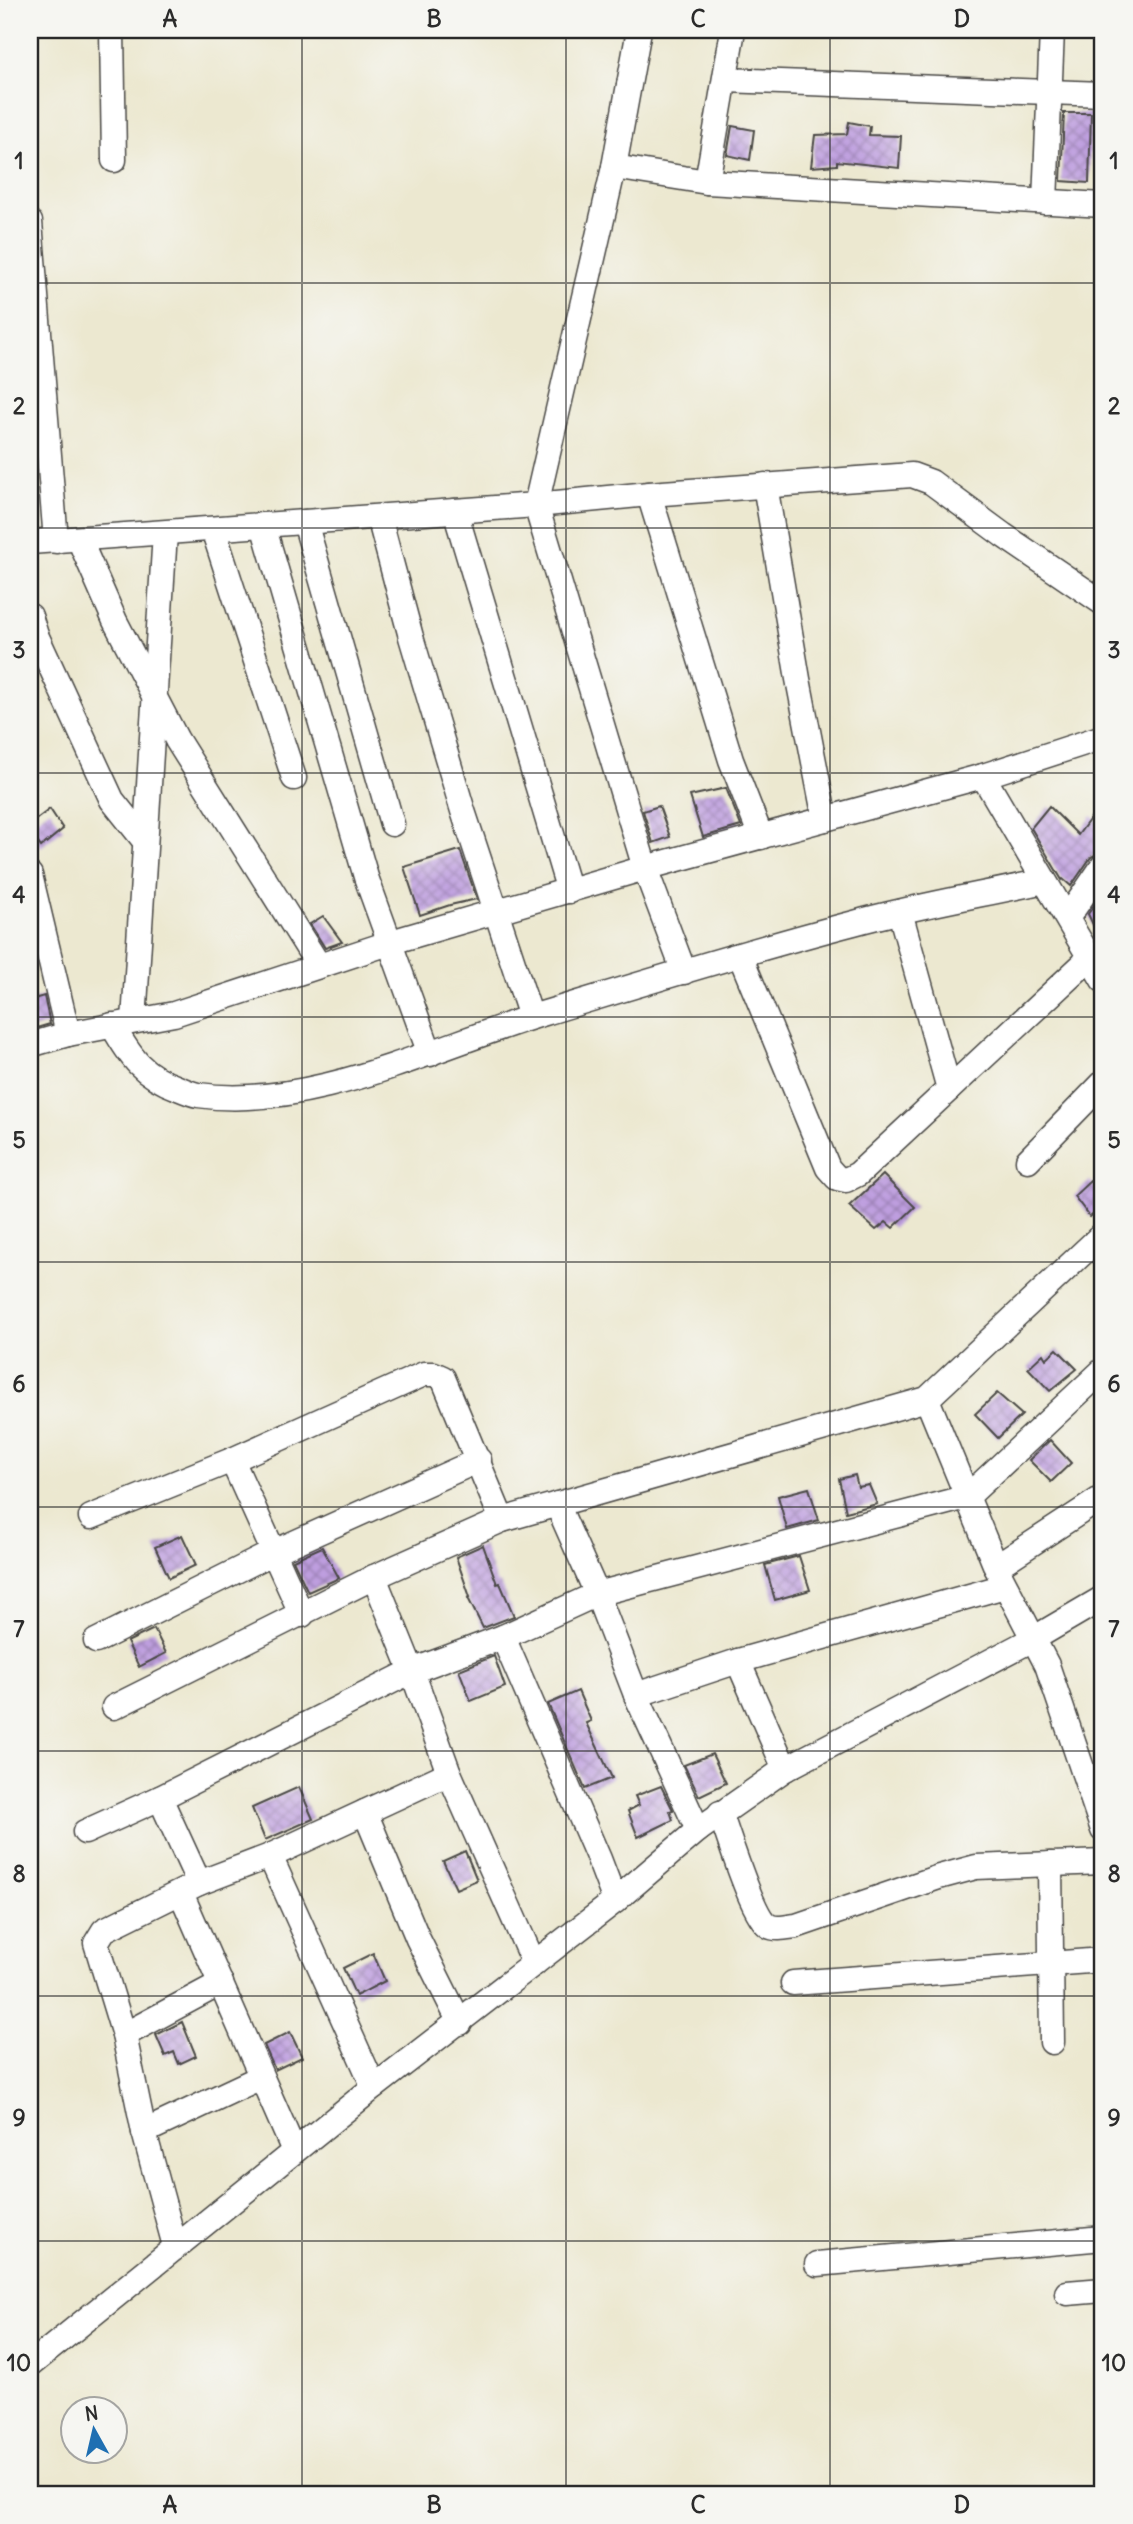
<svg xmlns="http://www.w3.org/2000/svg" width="1133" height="2524" viewBox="0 0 1133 2524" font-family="Delius,sans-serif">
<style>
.building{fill:url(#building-cross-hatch)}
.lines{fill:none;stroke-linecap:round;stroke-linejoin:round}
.minor-casing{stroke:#484744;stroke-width:27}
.minor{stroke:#fff;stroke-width:24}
.grid{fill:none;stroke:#2b2b2b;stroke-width:2;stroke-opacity:0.55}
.neatline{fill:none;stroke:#2b2b2b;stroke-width:2.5}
.grid-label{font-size:23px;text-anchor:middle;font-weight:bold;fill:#2b2b2b}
</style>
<defs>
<pattern id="building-cross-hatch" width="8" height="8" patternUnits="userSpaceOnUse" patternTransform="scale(1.75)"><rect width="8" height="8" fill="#be9edf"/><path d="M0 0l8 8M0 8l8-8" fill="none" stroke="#9b81b5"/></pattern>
</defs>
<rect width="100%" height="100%" fill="#f6f6f2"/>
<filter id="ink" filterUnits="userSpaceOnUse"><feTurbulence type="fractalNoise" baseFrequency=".0143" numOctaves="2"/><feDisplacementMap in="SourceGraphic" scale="14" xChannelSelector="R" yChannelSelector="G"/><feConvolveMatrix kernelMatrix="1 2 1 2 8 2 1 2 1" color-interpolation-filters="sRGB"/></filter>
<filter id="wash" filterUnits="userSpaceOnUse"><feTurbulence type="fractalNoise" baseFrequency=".00686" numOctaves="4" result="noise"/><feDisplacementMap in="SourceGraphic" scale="28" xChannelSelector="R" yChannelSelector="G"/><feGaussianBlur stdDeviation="1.57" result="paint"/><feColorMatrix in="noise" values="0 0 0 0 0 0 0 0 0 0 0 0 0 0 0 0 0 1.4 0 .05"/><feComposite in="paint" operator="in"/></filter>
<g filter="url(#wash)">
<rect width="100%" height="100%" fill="#ece8d0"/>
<g id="blocks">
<g class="building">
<path d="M1064 113H1091L1089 183 1061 181Z"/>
<path d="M849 122 870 126 869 135 901 136 899 168 837 161V165L811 167 815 135 847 134Z"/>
<path d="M732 126 754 130 750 160 727 155Z"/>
<path d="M726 788 741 826 703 837 690 796Z"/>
<path d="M659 806 670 837 653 843 643 811Z"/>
<path d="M1049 806 1078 835 1092 816 1103 826V851L1091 857 1071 886 1063 879 1062 880 1031 828Z"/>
<path d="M50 809 63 829 41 847 30 832V824Z"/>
<path d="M460 850 477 899 450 905 420 915 404 867Z"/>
<path d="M1103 892V946L1088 914Z"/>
<path d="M323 916 342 942 325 948 310 924Z"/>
<path d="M44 996 50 1024 30 1030V1000Z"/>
<path d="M883 1175 915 1207 893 1228 886 1222 876 1230 849 1206Z"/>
<path d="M1090 1181 1103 1198V1206L1090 1217 1074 1196Z"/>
<path d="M1057 1349 1077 1369 1050 1391 1028 1368 1043 1354 1046 1359Z"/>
<path d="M997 1393 1022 1415 998 1438 975 1414Z"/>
<path d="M1050 1440 1071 1463 1051 1482 1029 1460Z"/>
<path d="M855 1475 858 1487 869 1485 877 1504 846 1512 839 1479Z"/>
<path d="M809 1488 819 1520 787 1529 778 1496Z"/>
<path d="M182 1535 196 1565 169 1578 155 1547Z"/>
<path d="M483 1545 497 1584 500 1583 514 1616 483 1628 468 1598 470 1597 456 1557Z"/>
<path d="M322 1547 339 1578 308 1592 293 1560Z"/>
<path d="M799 1556 810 1590 775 1600 765 1565Z"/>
<path d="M154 1629 166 1653 139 1667 127 1642Z"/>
<path d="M494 1656 505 1687 471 1701 459 1670Z"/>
<path d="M578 1691 591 1721 586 1723 612 1778 585 1789 548 1704Z"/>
<path d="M712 1754 726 1783 699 1796 684 1765Z"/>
<path d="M661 1786 673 1810 670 1811 673 1820 638 1837 628 1811 639 1805 635 1796Z"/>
<path d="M299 1787 313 1819 265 1840 252 1808Z"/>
<path d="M465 1851 477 1880 456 1889 443 1861Z"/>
<path d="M373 1953 385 1981 356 1996 343 1968Z"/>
<path d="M182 2022 196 2056 179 2064 174 2052 165 2056 156 2035Z"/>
<path d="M290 2032 302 2057 275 2070 264 2045Z"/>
</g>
</g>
</g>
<g filter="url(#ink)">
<use href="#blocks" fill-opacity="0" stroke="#484744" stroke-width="2"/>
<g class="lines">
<defs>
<g id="minor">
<path d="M112 30 114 160"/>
<path d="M639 30 614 167 536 505 645 868 684 972"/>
<path d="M725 80 1103 94"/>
<path d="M614 167 707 182 1103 205"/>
<path d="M707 182 733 30"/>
<path d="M1045 202 1052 30"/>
<path d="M30 222 56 541"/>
<path d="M765 485 798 679 825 819"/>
<path d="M649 494 731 760 761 837"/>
<path d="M455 511 569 891"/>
<path d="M379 517 411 637 463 811 531 1017"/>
<path d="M305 522 392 824"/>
<path d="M263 525 366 877 430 1054"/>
<path d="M213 529 294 778"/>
<path d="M79 539 115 621 177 740 319 966"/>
<path d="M30 542 536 505 649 494 912 475 931 482 1003 535 1103 603"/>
<path d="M30 616 36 635 112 800 144 840"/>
<path d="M983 776 1103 980"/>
<path d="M30 875 68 1034"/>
<path d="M900 912 949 1089"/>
<path d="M1068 917 1103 866"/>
<path d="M740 955 828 1168 837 1178 846 1180 858 1174 1091 957"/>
<path d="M134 1021 165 533"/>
<path d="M112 1025C131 1058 142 1075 178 1088 185 1091 192 1094 198 1095 314 1111 437 1045 545 1013 647 982 750 950 854 923 916 906 981 895 1044 881"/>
<path d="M30 1045 68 1034 174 1014 398 940 645 868 983 776 1103 737"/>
<path d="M1028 1160 1103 1083"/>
<path d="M927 1399 996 1567 1047 1665 1103 1830"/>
<path d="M232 1460 302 1615"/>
<path d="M557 1504 597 1594 636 1695 698 1830"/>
<path d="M91 1517 232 1460 424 1374H434L443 1378 502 1520"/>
<path d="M996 1567 1103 1497"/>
<path d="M374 1577 412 1671 449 1773 534 1964"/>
<path d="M503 1637 599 1859 615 1901"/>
<path d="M96 1641 274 1552 479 1460"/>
<path d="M738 1661 785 1769"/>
<path d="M636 1695 738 1661 1005 1586"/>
<path d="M114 1707 374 1577 502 1520 927 1399 1103 1234"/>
<path d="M160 1798 199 1883"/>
<path d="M365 1812 418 1939 460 2023"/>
<path d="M720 1813C728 1834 753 1918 769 1926 776 1930 788 1927 796 1926L939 1877 976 1867 1103 1862"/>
<path d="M85 1832 160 1798 412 1671 503 1637 597 1594 967 1497 1103 1370"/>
<path d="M270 1856 374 2087"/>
<path d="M1050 1864 1052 2042"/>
<path d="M181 1893 294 2151"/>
<path d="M793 1983 1103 1960"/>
<path d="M124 2035 221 1983"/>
<path d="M144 2132 261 2077"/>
<path d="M175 2246 144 2132 124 2035 96 1943 104 1930 199 1883 270 1856 449 1773"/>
<path d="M817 2264 1103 2238"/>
<path d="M1067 2293 1103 2290"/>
<path d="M30 2365 374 2087 615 1901 698 1830 785 1769 1033 1639 1103 1598"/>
</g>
</defs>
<use href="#minor" class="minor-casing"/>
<use href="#minor" class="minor"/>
</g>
</g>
<path class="grid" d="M302 30V2494M566 30V2494M830 30V2494M30 283H1103M30 528H1103M30 773H1103M30 1017H1103M30 1262H1103M30 1507H1103M30 1751H1103M30 1996H1103M30 2241H1103"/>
<rect width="1133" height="2524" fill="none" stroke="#f6f6f2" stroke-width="77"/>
<g transform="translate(94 2430) rotate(352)"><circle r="33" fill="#f6f6f2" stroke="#a5a5a2" stroke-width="2"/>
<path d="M0-5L12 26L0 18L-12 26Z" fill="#1f6fb2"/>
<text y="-10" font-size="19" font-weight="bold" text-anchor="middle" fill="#2b2b2b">N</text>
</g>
<rect x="38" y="38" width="1056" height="2448" class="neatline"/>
<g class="grid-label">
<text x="170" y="27">A</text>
<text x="434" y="27">B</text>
<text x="698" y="27">C</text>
<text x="962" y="27">D</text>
<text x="19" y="169">1</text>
<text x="1114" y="169">1</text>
<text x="19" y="414">2</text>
<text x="1114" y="414">2</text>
<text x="19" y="658">3</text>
<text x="1114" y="658">3</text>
<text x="19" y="903">4</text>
<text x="1114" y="903">4</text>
<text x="19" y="1148">5</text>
<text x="1114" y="1148">5</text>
<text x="19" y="1392">6</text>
<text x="1114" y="1392">6</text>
<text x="19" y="1637">7</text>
<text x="1114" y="1637">7</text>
<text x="19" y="1882">8</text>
<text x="1114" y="1882">8</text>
<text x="19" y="2126">9</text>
<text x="1114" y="2126">9</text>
<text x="19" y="2371">10</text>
<text x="1114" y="2371">10</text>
<text x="170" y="2513">A</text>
<text x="434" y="2513">B</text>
<text x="698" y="2513">C</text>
<text x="962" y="2513">D</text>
</g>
</svg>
